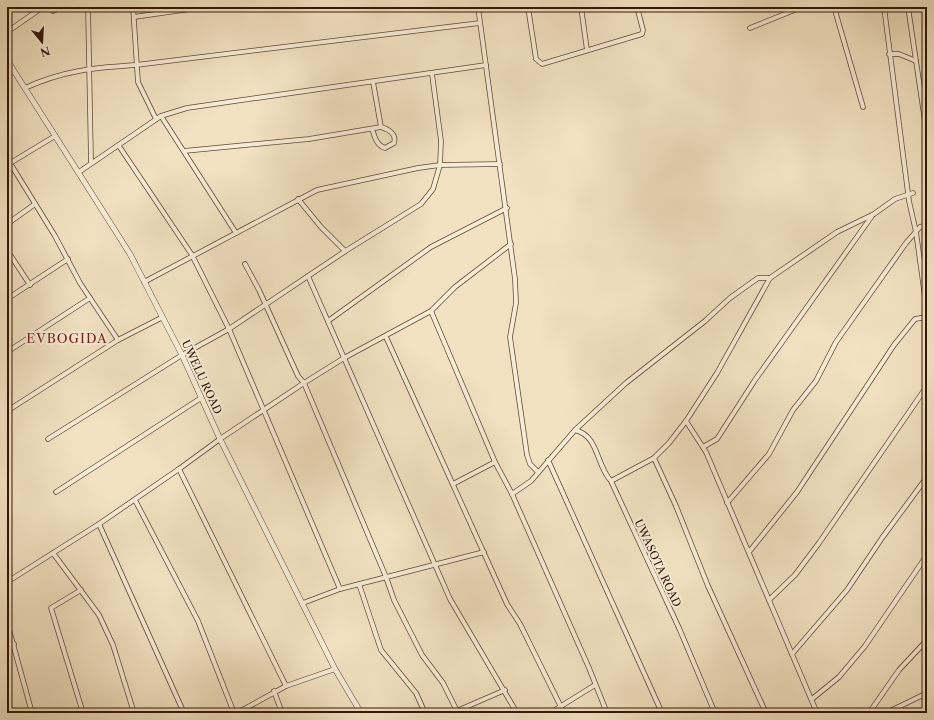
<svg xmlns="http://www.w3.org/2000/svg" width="934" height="720" viewBox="0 0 934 720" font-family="'Libre Caslon Text',serif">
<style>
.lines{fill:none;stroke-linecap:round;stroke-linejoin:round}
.minor-casing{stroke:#624a36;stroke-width:5.5}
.tertiary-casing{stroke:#624a36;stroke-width:6}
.minor{stroke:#f7ecd7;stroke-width:4}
.tertiary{stroke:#f7ecd7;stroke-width:5}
.labels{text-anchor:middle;stroke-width:4;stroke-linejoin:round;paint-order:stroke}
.street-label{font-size:11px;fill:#321808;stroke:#f7ecd7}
.quarter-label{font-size:13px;letter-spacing:1px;fill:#7a1f14;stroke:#f7ecd7}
</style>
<rect width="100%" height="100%" fill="#f2e2c2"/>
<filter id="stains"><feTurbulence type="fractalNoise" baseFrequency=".005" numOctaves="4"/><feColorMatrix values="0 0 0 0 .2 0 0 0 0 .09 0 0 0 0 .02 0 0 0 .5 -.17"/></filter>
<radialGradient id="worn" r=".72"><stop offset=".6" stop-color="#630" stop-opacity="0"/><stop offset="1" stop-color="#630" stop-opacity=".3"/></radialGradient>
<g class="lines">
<defs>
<g id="minor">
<path d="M48 7 53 11 61 7"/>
<path d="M88 7 91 162"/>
<path d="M133 7 138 82 156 119"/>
<path d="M478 7 515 279 516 303 510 337 527 455 530 464 538 472"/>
<path d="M528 7 536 59 542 64 642 34 643 30 637 7"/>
<path d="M581 7 587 50"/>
<path d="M834 7 863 107"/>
<path d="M884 7 909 201 916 232 927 311"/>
<path d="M908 7 927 135"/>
<path d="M134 17 204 7"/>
<path d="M750 28 802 7"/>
<path d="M7 32 43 7"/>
<path d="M889 54H899L916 61"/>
<path d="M25 88C64 70 94 68 136 65L480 23"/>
<path d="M161 116 236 233"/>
<path d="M372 129C375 137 376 145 385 148L394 143C397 134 388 129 381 127"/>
<path d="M119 146 192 255 229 329 340 589"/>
<path d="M7 150 10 163 55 236 80 283 118 340"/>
<path d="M184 151 309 139 381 127 373 82"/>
<path d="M7 165 55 136"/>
<path d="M79 172 161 116 187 108 486 65"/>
<path d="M298 199 321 227 345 251"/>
<path d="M7 224 35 204"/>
<path d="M7 250 30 285"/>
<path d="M245 264 259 290 298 376 304 383 386 577 394 600 422 655 443 683 457 711"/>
<path d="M308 276 450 599 517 713"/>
<path d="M144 282 317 190 418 168 440 165 500 164"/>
<path d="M7 299 68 259"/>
<path d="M431 311 495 462 512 494 589 668 607 713"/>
<path d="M328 321 431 247 507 208"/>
<path d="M386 337 507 604 520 624 561 707"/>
<path d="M7 352 90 298"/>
<path d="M7 411 118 340 161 318"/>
<path d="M686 421 706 452 817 713"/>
<path d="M575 430C599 436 596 465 611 481L679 628 715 713"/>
<path d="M48 439 182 355 229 329 347 250 421 204 433 189 440 165 441 141 432 74"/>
<path d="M703 447 717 439 755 380 872 216"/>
<path d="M654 458 676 506 708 586 766 713"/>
<path d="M548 460 662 713"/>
<path d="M179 469 286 686"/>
<path d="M611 481 654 458 669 443 686 421 717 373 770 278"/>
<path d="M453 484 495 462"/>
<path d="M56 492 201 398"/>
<path d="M512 494 531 481 575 430 626 383 705 321 730 298 758 278H770L837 232 874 214 895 199 913 193"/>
<path d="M135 500 198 621 234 713"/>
<path d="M727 503 769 454 793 410 816 381 836 342 906 243 920 227 927 225"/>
<path d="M99 524 184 713"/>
<path d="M749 552 797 492 894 345 915 319 927 317"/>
<path d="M53 553 99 615 113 645 134 713"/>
<path d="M7 582 99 524 179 469 220 439 304 383 344 358 431 311 455 287 511 244"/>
<path d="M359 584 381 650 416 693 425 713"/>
<path d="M81 590 51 608 83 713"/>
<path d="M769 600 795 575 819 543 927 386"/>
<path d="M303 603 340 589 484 552"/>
<path d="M7 622 32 713"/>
<path d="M7 649 14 644"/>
<path d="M792 654 847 590 882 538 927 477"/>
<path d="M274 691 282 713"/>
<path d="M812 699 839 677 865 646 927 555"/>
<path d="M237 713 286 686 335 669"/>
<path d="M452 713 505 690"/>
<path d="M550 713 595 685"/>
<path d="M869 713 899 670 927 640"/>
<path d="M886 713 927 693"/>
</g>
<path id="tertiary" d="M7 60 130 254 182 355 220 439 335 669 361 713"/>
</defs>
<use href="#minor" class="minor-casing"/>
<use href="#tertiary" class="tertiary-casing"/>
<use href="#minor" class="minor"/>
<use href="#tertiary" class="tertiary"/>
</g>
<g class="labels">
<g class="street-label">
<text transform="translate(202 377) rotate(65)" y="4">UWELU ROAD</text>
<text transform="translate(658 563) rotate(65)" y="4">UWASOTA ROAD</text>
</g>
<g class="quarter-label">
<text x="67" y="343">EVBOGIDA</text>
</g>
</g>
<rect width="934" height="720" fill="none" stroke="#f2e2c2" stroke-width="24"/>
<rect x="8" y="8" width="918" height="704" fill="none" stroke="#321808" stroke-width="2"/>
<rect x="12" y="12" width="910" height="696" fill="none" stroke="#321808"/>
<g transform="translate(42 42) rotate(162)" stroke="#f7ecd7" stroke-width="3" paint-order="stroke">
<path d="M0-3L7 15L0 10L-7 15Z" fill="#321808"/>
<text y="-6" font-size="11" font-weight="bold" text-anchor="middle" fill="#321808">N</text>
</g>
<rect width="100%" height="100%" filter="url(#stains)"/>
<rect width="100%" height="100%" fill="url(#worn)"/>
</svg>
